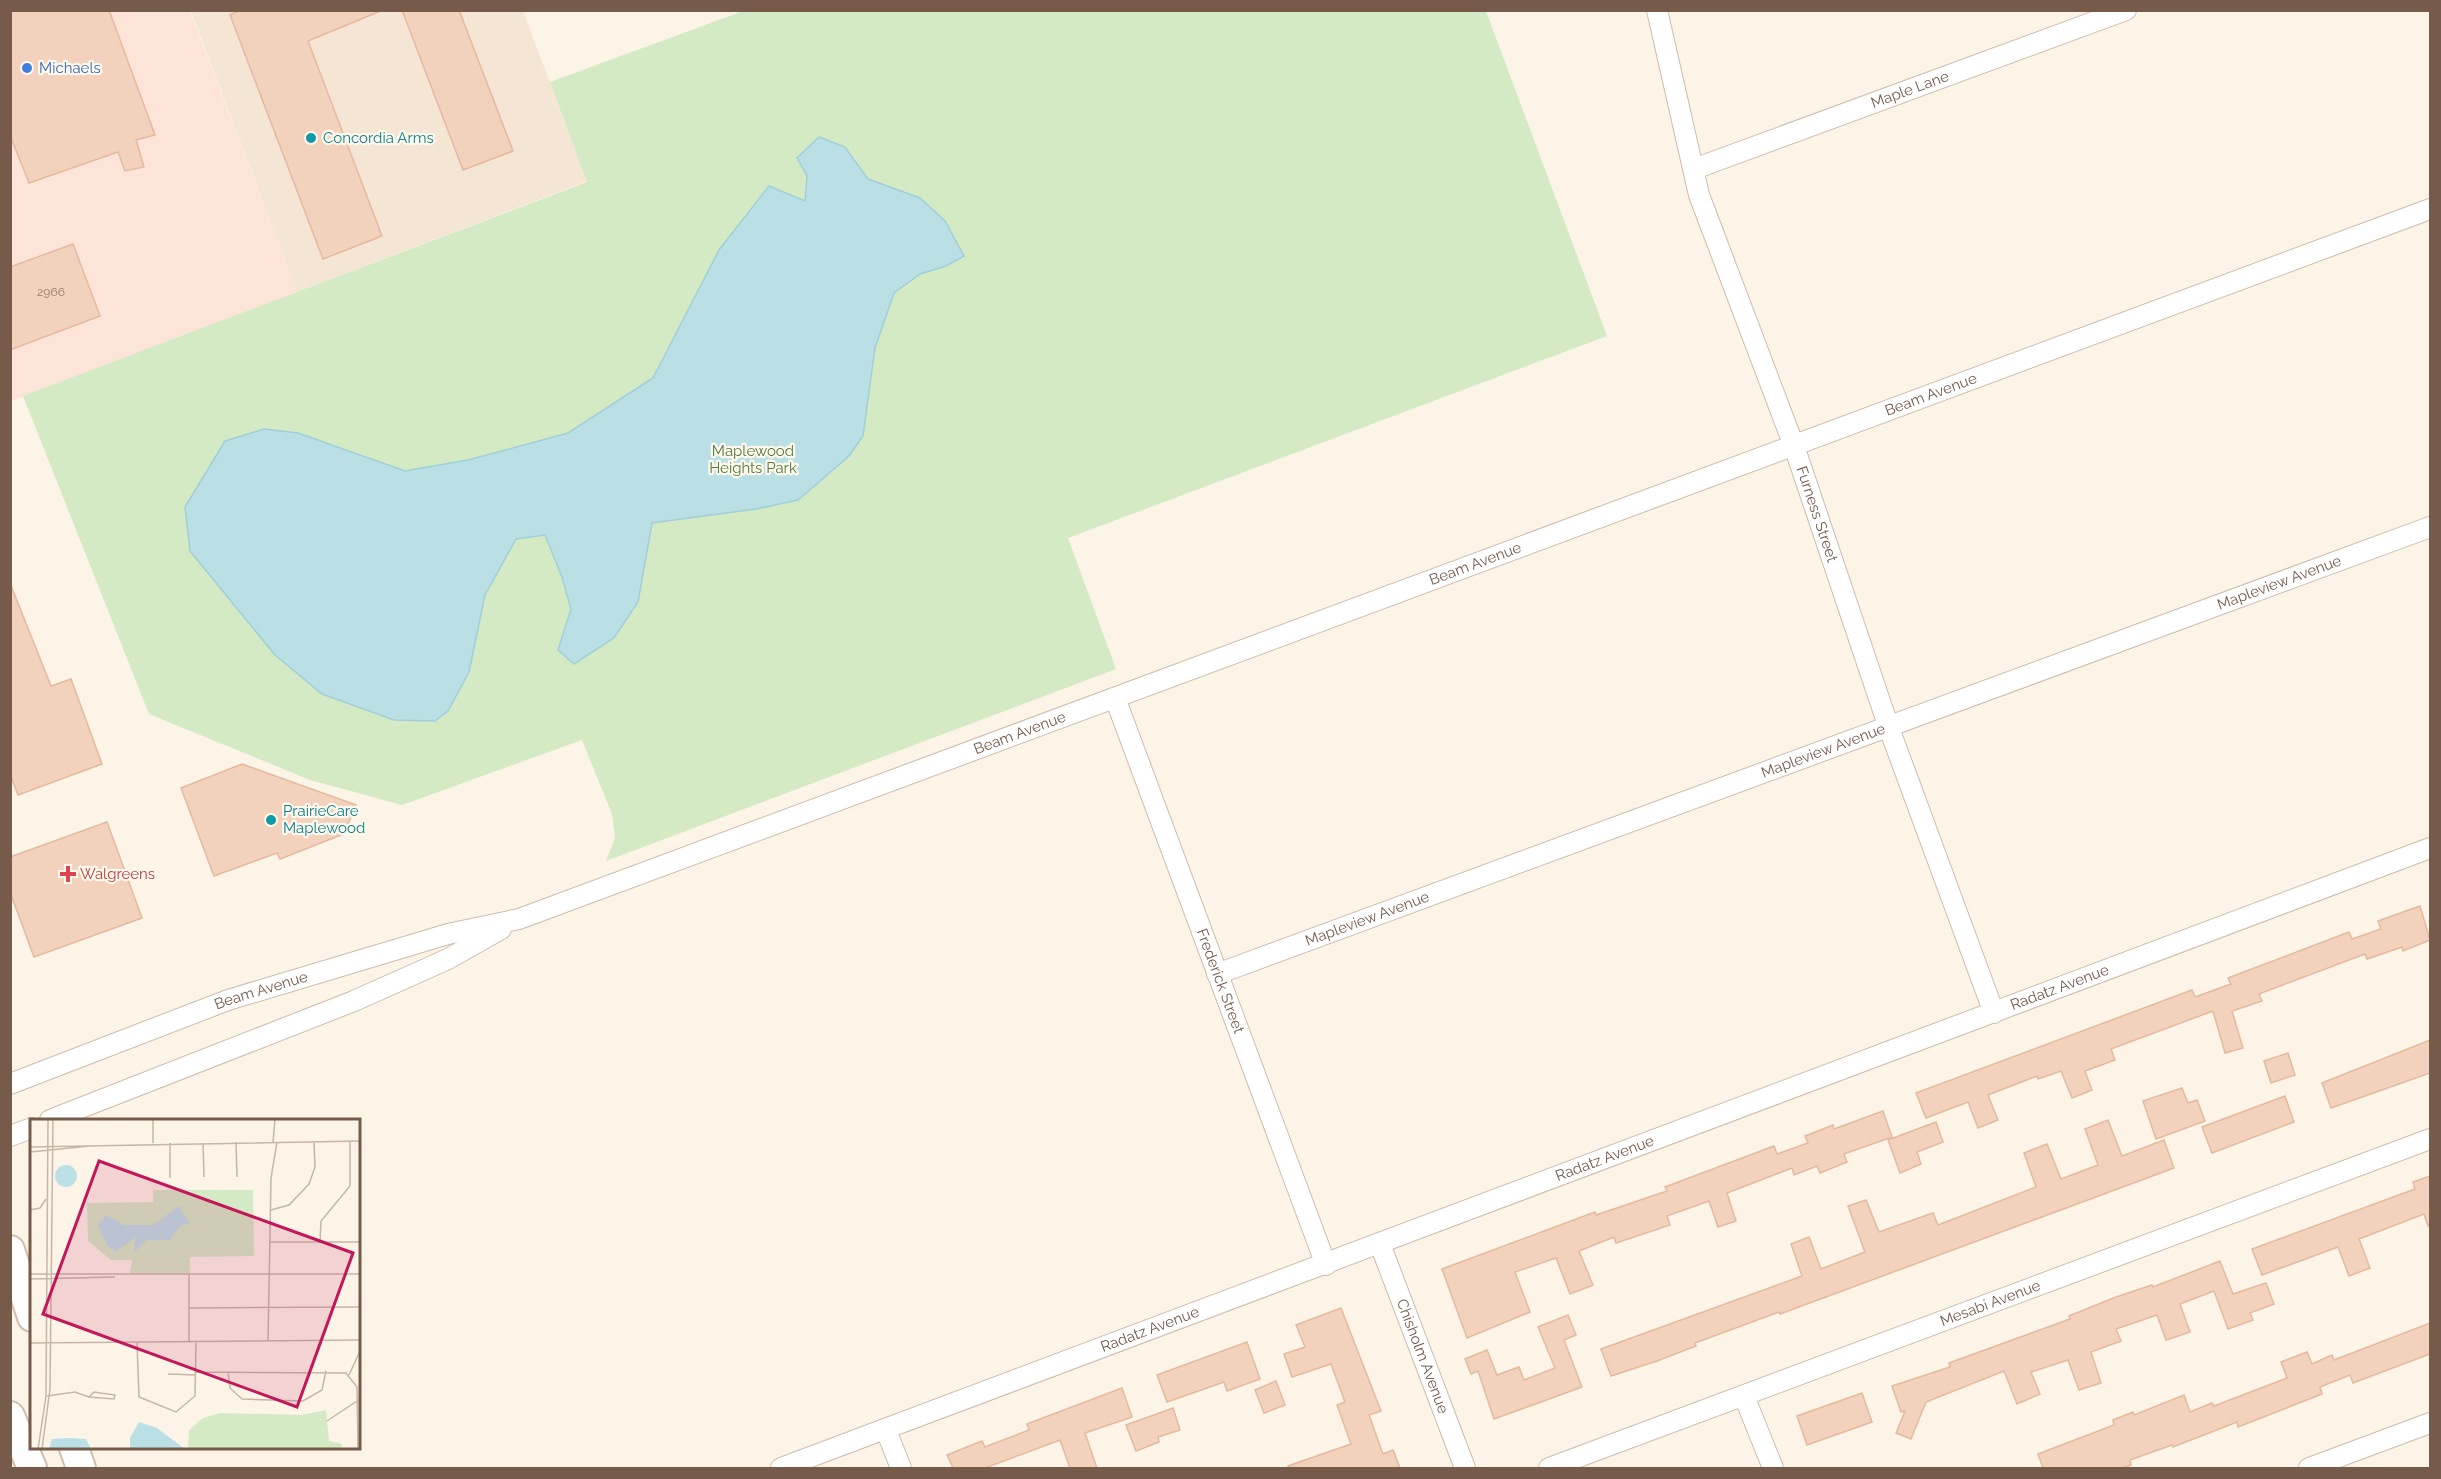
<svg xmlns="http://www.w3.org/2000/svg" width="2441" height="1479" viewBox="0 0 2441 1479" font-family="Raleway,sans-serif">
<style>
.residential{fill:#f4e5d4}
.commercial{fill:#fde4d9}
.green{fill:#d3eac4}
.water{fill:#bae0e6;stroke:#a0cfd8;stroke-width:1.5}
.building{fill:#f2d2bd;stroke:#e5b99d;stroke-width:1.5}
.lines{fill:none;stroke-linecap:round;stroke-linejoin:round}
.minor-casing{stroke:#cebbac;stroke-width:22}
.secondary-casing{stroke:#d3bdac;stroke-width:32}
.minor{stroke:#fff;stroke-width:20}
.secondary{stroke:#fff;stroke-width:28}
.shop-dot{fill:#3f7fe0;stroke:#fff8ec;stroke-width:2}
.culture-dot{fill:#0f9aa8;stroke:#fff8ec;stroke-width:2}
.health-dot{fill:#e0444e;stroke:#fff8ec;stroke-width:2}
.labels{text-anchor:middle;stroke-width:4.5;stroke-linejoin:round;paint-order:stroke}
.number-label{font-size:12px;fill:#957867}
.shop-label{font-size:15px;fill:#366cbe;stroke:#fff8ec;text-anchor:start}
.street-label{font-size:15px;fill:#765a4a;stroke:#fff8ec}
.culture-label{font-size:15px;fill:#0d838f;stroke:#fff8ec;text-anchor:start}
.park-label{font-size:15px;fill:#537c42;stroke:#fff8ec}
.health-label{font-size:15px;fill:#be3a42;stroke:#fff8ec;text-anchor:start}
.inset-road{fill:none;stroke:#c6b6a8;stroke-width:1.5}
.view{fill:#c2185b;fill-opacity:0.15;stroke:#c2185b;stroke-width:3}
.inset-edge{fill:none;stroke:#765a4a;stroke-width:3}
</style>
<rect width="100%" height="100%" fill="#fcf4e6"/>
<path class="residential" d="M191 11H523L587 181 297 292Z"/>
<path class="commercial" d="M11 11H190L297 292 11 401Z"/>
<path class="green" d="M746 10 1486 11 1607 336 1068 538 1116 669 606 861 615 838 612 814 582 740 402 805 310 780 149 714 23 396 587 182 550 82Z"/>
<path class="water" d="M819 137 845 147 868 179 920 198 945 221 964 256 946 266 920 274 894 293 875 348 863 436 849 456 798 500 756 509 652 523 638 602 614 638 574 664 558 650 571 609 562 577 545 535 516 539 485 595 469 672 448 711 435 721 394 720 322 694 275 655 190 551 185 507 225 441 264 429 298 433 405 471 468 460 568 433 653 378 719 250 769 186 805 201 807 176 797 158Z"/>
<g class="building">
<path d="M10 10H109L155 135 136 140 144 167 125 171 118 152 29 183 10 135Z"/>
<path d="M241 10H383L308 41 382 236 323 259 230 15Z"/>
<path d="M402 10H459L513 151 463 170Z"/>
<path d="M73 244 100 316 10 350V267Z"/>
<path d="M10 583 51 686 71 679 102 764 18 795 10 774Z"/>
<path d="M242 764 356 805 344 834 280 859 277 853 214 876 181 788Z"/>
<path d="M107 822 142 918 34 957 10 892V857Z"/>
<path d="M2420 906 2430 940 2403 951 2402 947 2367 959 2365 954 2259 994 2262 1001 2232 1011 2243 1048 2225 1053 2213 1011 2111 1049 2115 1060 2085 1071 2092 1090 2072 1098 2061 1071 2038 1079 2037 1076 1988 1095 1998 1120 1978 1128 1968 1102 1926 1118 1916 1093 2192 990 2195 997 2231 984 2228 978 2349 932 2352 939 2381 929 2378 921Z"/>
<path d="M2430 1040V1073L2331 1108 2322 1083Z"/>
<path d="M2288 1053 2295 1075 2271 1083 2264 1061Z"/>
<path d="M2182 1088 2188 1103 2197 1100 2205 1121 2156 1139 2143 1101Z"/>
<path d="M2285 1096 2294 1122 2212 1153 2202 1127Z"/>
<path d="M1883 1111 1892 1137 1844 1154 1847 1162 1820 1173 1817 1166 1794 1175 1792 1168 1727 1193 1736 1221 1718 1227 1709 1201 1667 1216 1670 1225 1616 1243 1614 1237 1579 1251 1593 1285 1570 1294 1556 1258 1515 1272 1530 1312 1467 1338 1442 1269 1595 1212 1596 1215 1667 1191 1665 1187 1774 1146 1777 1154 1808 1143 1805 1136 1833 1125 1834 1129Z"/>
<path d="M2108 1120 2122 1156 2164 1140 2174 1168 1780 1314 1779 1312 1695 1343 1696 1346 1657 1361 1611 1376 1601 1349 1802 1276 1791 1244 1809 1237 1821 1269 1865 1252 1848 1206 1866 1200 1879 1232 1933 1213 1938 1225 2036 1187 2024 1153 2047 1144 2061 1179 2098 1165 2085 1129Z"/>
<path d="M1936 1122 1943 1142 1917 1152 1921 1164 1900 1173 1888 1140Z"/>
<path d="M2430 1176V1226H2428L2424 1214 2359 1239 2370 1268 2349 1276 2338 1247 2262 1275 2252 1249 2415 1189 2413 1182Z"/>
<path d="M2220 1261 2233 1294 2266 1283 2274 1304 2250 1313 2253 1320 2228 1329 2214 1291 2180 1304 2190 1332 2166 1340 2157 1315 2116 1329 2121 1341 2091 1352 2101 1383 2079 1390 2068 1360 2031 1372 2040 1394 2017 1404 2004 1371 1926 1402 1911 1439 1896 1433 1905 1411 1901 1412 1892 1386 1950 1367 1949 1363 2070 1319 2069 1316 2116 1297 2152 1285 2153 1287Z"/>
<path d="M1341 1308 1381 1411 1369 1415 1383 1454 1393 1450 1400 1468H1289L1288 1466 1351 1444 1337 1405 1345 1402 1331 1364 1292 1377 1284 1354 1305 1347 1296 1325Z"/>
<path d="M1568 1315 1576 1335 1564 1340 1582 1387 1494 1419 1478 1371 1471 1374 1465 1359 1487 1350 1497 1375 1519 1367 1524 1380 1555 1368 1538 1327Z"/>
<path d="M2430 1323V1354L2353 1383 2350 1375 2320 1387 2322 1394 2238 1427 2237 1422 2173 1447 2172 1445 2130 1460 2131 1465 2122 1468H2043L2038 1454 2114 1425 2113 1420 2133 1412 2134 1415 2184 1395 2190 1412 2212 1403 2214 1406 2287 1378 2281 1362 2307 1352 2312 1364 2332 1355 2334 1360Z"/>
<path d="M1247 1342 1260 1379 1227 1391 1224 1382 1167 1402 1157 1375Z"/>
<path d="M1276 1381 1285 1405 1264 1413 1255 1390Z"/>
<path d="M1122 1388 1132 1417 1085 1433 1097 1468H1070L1060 1440 985 1468H953L947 1455 982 1441 985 1447 1029 1430 1027 1424Z"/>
<path d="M1862 1393 1872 1422 1807 1445 1797 1416Z"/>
<path d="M1173 1408 1180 1430 1158 1437 1159 1442 1136 1451 1126 1425Z"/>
</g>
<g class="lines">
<defs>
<g id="minor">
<path id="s1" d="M1657 10 1699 195 1794 446 1889 728 1994 1013"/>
<path id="s2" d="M1694 169 2126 10"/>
<path id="s3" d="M1115 698 1326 1265"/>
<path id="s4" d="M1217 974 2430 527"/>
<path id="s5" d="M10 1084 228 1000 448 934 519 919 2430 209"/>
<path d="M50 1120 354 1001 448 959 501 929"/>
<path d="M10 1136 32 1128"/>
<path id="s6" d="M1380 1244 1465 1468"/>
<path d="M1744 1396 1773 1468"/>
<path d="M886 1430 901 1468"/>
<path id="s7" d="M781 1468 2430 848"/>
<path id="s8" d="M1549 1468 2430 1139"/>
<path d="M2309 1468 2430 1423"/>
</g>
<g id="secondary">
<path d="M10 1250 32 1317"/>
<path d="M10 1416 32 1468"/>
<path d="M74 1448 81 1468"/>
</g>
</defs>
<use href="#minor" class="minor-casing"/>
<use href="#secondary" class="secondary-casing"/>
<use href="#minor" class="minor"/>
<use href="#secondary" class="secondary"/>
</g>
<circle class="shop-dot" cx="27" cy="68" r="6"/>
<g class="culture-dot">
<circle cx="311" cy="138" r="6"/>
<circle cx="271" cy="820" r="6"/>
</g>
<path class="health-dot" d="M65 865h6v6h6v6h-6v6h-6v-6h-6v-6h6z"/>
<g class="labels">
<g class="number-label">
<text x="51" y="296">2966</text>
</g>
<g class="shop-label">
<text x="39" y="73">Michaels</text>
</g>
<g class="street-label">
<text dy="5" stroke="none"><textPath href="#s2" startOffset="230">Maple Lane</textPath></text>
<text dy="5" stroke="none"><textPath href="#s5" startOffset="2042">Beam Avenue</textPath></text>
<text dy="5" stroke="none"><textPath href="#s1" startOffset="530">Furness Street</textPath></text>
<text dy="5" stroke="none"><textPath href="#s5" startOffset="1556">Beam Avenue</textPath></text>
<text dy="5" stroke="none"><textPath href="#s4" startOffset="1132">Mapleview Avenue</textPath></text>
<text dy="5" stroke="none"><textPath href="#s5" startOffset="1070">Beam Avenue</textPath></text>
<text dy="5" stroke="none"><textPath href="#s4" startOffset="646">Mapleview Avenue</textPath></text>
<text dy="5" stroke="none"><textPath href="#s4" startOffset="160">Mapleview Avenue</textPath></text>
<text dy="5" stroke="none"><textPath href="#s3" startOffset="302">Frederick Street</textPath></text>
<text dy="5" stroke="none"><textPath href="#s7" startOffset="1366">Radatz Avenue</textPath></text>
<text dy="5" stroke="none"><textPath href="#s5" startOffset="268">Beam Avenue</textPath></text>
<text dy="5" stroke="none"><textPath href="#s7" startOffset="880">Radatz Avenue</textPath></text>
<text dy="5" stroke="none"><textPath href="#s8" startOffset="471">Mesabi Avenue</textPath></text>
<text dy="5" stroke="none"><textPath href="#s7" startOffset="394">Radatz Avenue</textPath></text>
<text dy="5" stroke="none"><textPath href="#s6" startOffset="120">Chisholm Avenue</textPath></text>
</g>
<g class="culture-label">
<text x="323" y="143">Concordia Arms</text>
<text x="283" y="816">PrairieCare<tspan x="283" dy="17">Maplewood</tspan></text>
</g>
<g class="park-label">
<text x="753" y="456">Maplewood<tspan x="753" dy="17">Heights Park</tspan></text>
</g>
<g class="health-label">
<text x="80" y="879">Walgreens</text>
</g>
</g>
<g transform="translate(30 1119)">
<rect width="330" height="330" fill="#fcf4e6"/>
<path d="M123 71H223L224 137 160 138V154H100L102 141H81L58 122 57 84 123 83ZM296 291 299 322 312 325 311 330H158L159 311 173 299 190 294 271 296Z" fill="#d3eac4"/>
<path d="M25 57a11 11 0 1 1 22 0a11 11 0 1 1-22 0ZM149 87 160 105 151 106 140 121H117L104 133 106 118 86 133 77 126 68 106 76 96 94 106H123ZM109 303 127 309 155 330H100V319ZM40 319 56 320 61 330H19L22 320Z" fill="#bae0e6"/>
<path class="inset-road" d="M123 0V24M206 23 207 58M243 23 245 0M140 24V59M173 24 174 58M0 28 330 22M0 33 60 27M0 91 10 89 16 80M241 91 259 86 279 65 285 48 284 23M239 123H330M290 123 291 102 320 67V22M0 155H330M159 156V223M0 160 85 158M159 189 330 188M238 222 241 59 247 23M0 224 330 221M107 224 109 278 146 293 165 277 166 223M166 253 316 254 327 268 328 330M198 253 200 269 212 280 273 282 292 271 296 252M138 255 166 256M319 256 330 232M17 277 45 273 59 278 84 280 85 276 64 273 59 278M297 302 330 280M8 330 16 277 18 0M12 330 20 270 23 0"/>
<path class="view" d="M69 42 323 134 267 288 13 195Z"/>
<rect width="330" height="330" class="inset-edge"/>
</g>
<rect width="2441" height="1479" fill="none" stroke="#765a4a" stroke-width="24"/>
</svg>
